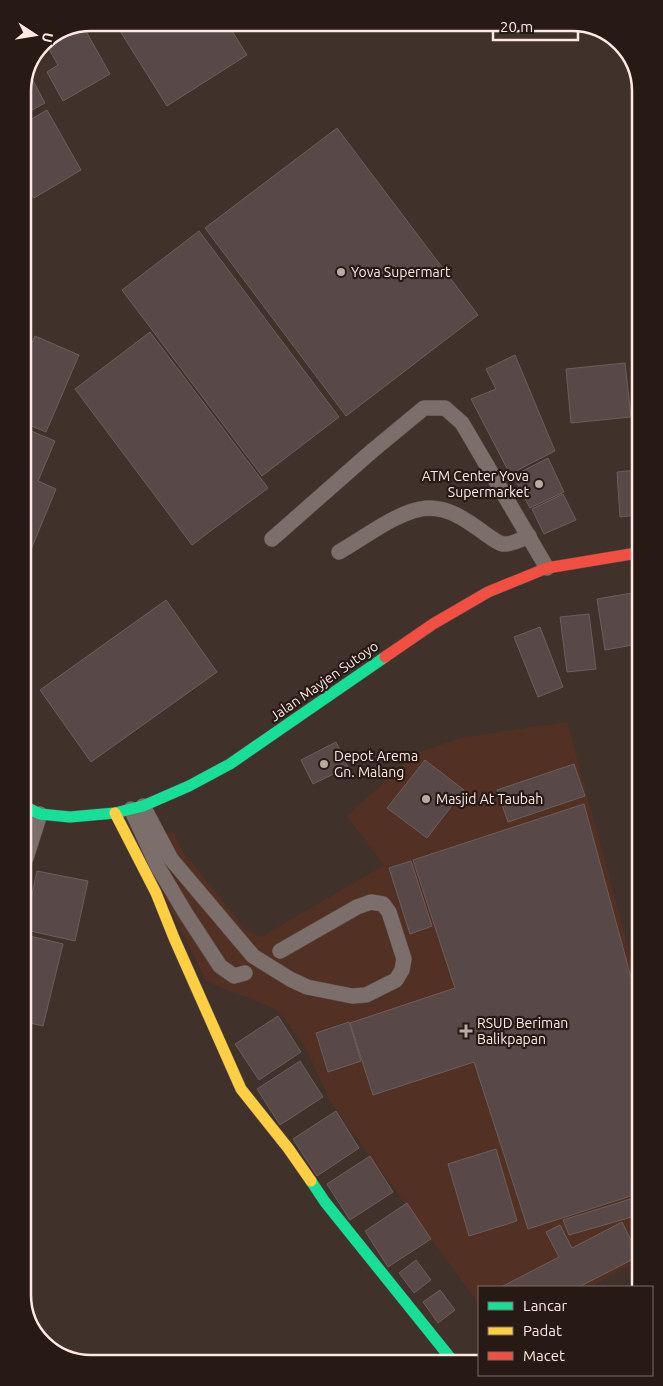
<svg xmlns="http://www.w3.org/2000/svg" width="663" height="1386" viewBox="0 0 663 1386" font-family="Ubuntu,sans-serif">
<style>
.built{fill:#533024}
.building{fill:#584847;stroke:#6c5e5c}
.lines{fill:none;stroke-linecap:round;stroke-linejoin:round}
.lane-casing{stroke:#5d4f4a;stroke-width:16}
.fast-casing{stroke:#5d4f4a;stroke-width:12}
.slow-casing{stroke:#5d4f4a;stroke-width:12}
.jam-casing{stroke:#5d4f4a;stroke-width:12}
.lane{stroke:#7c6f6b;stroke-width:15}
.fast{stroke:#16e098;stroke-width:11}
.slow{stroke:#ffcf43;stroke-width:11}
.jam{stroke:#f24e42;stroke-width:11}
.poi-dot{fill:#bca9a2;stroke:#271914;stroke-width:2}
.labels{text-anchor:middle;stroke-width:4.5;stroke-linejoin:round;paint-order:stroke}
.poi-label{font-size:14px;fill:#fee9e2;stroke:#271914;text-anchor:start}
.street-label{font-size:14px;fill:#fee9e2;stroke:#271914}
.rim{fill:none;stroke:#fee9e2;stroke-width:2.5}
</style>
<rect width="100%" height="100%" fill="#41312b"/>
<path class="built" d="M567 722 639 987 640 1259 591 1287H479V1304L329 1100 307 1050 279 1011 249 998 207 982 138 845 173 831 183 852 247 931 261 937 384 865 347 816 415 754 460 738Z"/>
<g class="building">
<path d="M115 23H227L247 55 167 106Z"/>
<path d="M83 26 110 74 63 101 47 72 58 65 45 42Z"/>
<path d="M29 73 45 103 23 115V87Z"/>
<path d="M47 110 81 170 34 198 23 178V124Z"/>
<path d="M337 128 478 315 346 416 205 228Z"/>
<path d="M199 231 339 417 262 476 122 290Z"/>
<path d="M150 332 268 488 192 545 75 389Z"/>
<path d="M35 336 79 355 46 432 24 423V362Z"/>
<path d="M515 355 555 451 510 474 471 399 496 389 486 369Z"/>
<path d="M625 363 631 417 571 423 566 369Z"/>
<path d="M24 428 55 441 38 481 56 489 25 564Z"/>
<path d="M548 458 564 492 530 508 513 476Z"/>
<path d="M637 470V515L620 517 617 472Z"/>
<path d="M563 494 576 520 544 534 532 509Z"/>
<path d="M638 592V644L605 650 597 599Z"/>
<path d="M166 600 217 672 91 762 40 690Z"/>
<path d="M589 614 596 669 567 672 560 617Z"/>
<path d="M540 627 563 687 538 697 514 637Z"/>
<path d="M336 742 348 767 313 784 301 760Z"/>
<path d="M425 760 464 790 427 838 387 808Z"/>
<path d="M574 764 585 796 508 822 497 790Z"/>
<path d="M584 804 639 1007 640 1193 528 1229 474 1062 373 1095 350 1023 455 988 413 860Z"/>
<path d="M411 861 432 926 410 934 389 868Z"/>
<path d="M37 871 88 881 75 941 26 930V923Z"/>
<path d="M26 935 63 944 43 1026 26 1022Z"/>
<path d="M278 1016 301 1052 259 1080 235 1044Z"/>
<path d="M349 1022 361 1061 328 1072 316 1033Z"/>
<path d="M300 1061 323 1097 280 1125 257 1089Z"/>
<path d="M336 1111 359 1148 317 1176 293 1139Z"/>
<path d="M496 1149 517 1221 469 1236 448 1164Z"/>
<path d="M370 1156 393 1192 350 1220 327 1184Z"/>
<path d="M640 1196V1236L632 1217 569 1235 563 1220Z"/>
<path d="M407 1203 431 1239 388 1267 365 1231Z"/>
<path d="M622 1222 639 1256 579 1287H501L559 1257 546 1232 560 1225 572 1248Z"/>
<path d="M416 1260 431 1280 414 1293 399 1273Z"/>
<path d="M440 1290 455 1310 438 1323 423 1302Z"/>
</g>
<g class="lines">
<defs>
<g id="lane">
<path d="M272 539 372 451 424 408H445L462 423 547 568"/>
<path d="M339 552C362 539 396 513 421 509 446 504 468 521 487 535 492 538 497 543 503 544 511 545 522 539 529 536"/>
<path d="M143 806 171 859 253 956 290 979 307 987 352 996 366 995 396 980 402 970 404 959 389 912 383 904 371 902 357 907 280 951"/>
<path d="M131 809 158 867 186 914 220 966 234 976 245 973"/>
<path d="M26 858 40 814"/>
</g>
<g id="fast">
<path d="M26 807 40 814 70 817 115 813 143 806 189 786 230 764 385 657"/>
<path d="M311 1181 325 1202 452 1360"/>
</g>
<path id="slow" d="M115 813 156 893 174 938 241 1089 288 1148 311 1181"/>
<path id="jam" d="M385 657 433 624 488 592 547 568 637 553"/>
</defs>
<use href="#lane" class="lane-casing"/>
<use href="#fast" class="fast-casing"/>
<use href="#slow" class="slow-casing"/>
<use href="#jam" class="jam-casing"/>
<use href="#lane" class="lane"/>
<use href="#fast" class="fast"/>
<use href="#slow" class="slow"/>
<use href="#jam" class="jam"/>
</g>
<g class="poi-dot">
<circle cx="341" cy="272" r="5"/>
<circle cx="539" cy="484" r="5"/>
<circle cx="324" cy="764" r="5"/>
<circle cx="426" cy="799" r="5"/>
<path d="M463.5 1023.5h5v5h5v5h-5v5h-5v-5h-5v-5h5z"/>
</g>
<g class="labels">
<g class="poi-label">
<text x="351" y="277">Yova Supermart</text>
<text x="529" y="481" text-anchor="end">ATM Center Yova<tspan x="529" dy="16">Supermarket</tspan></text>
<text x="334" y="761">Depot Arema<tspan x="334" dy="16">Gn. Malang</tspan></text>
<text x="436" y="804">Masjid At Taubah</text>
<text x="477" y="1028">RSUD Beriman<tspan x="477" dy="16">Balikpapan</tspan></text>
</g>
<g class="street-label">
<text transform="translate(324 681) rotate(-35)" y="5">Jalan Mayjen Sutoyo</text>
</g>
</g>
<path d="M0 0H663V1386H0ZM91 31H572A60 60 0 0 1 632 91V1295A60 60 0 0 1 572 1355H91A60 60 0 0 1 31 1295V91A60 60 0 0 1 91 31Z" fill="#271914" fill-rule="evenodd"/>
<path class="rim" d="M91 31H572A60 60 0 0 1 632 91V1295A60 60 0 0 1 572 1355H91A60 60 0 0 1 31 1295V91A60 60 0 0 1 91 31Z"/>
<rect x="478" y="1286" width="175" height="90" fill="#271914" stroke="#7d6c66"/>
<rect x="488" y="1302" width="25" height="8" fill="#16e098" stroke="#7d6c66"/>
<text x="523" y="1311" font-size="15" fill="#fee9e2">Lancar</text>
<rect x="488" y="1327" width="25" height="8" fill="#ffcf43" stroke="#7d6c66"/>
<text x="523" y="1336" font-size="15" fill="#fee9e2">Padat</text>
<rect x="488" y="1352" width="25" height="8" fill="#f24e42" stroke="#7d6c66"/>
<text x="523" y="1361" font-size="15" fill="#fee9e2">Macet</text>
<g transform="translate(35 35) rotate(102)" stroke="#271914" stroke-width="4" paint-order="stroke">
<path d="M0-4L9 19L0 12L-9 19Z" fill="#fee9e2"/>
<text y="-8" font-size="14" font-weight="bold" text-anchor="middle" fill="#fee9e2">U</text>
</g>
<path d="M493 32v8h85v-8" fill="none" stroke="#fee9e2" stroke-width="2.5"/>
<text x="500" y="32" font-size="15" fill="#fee9e2" stroke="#271914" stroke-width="4" paint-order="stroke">20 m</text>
</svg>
